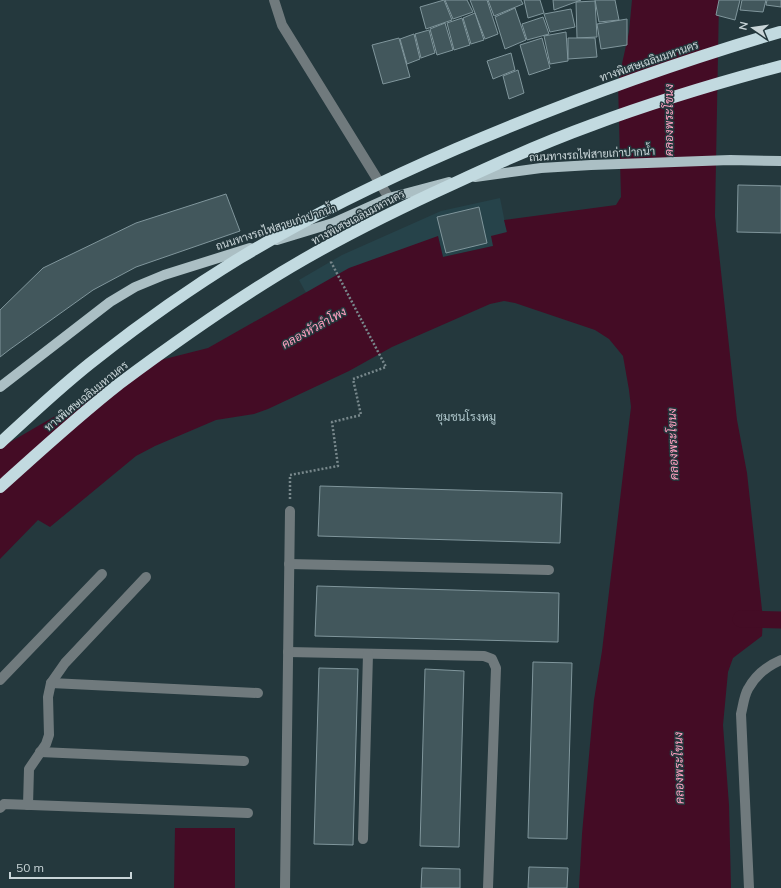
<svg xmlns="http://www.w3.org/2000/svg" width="781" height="888" viewBox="0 0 781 888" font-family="Mulish,Sarabun,sans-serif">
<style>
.built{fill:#26434a}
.water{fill:#440c25}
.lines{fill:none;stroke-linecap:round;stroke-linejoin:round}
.canal{stroke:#440c25;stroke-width:17}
.building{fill:#42575c;stroke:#80969c}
.path{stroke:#78888c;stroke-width:2.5;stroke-dasharray:2 2;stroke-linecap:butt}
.minor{stroke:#707a7d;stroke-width:10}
.major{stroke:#abbfc4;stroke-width:10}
.highway-bridge{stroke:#c2dae0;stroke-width:12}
.labels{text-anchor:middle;stroke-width:3;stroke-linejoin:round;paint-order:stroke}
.street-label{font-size:11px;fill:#c9d5d8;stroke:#24383d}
.water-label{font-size:12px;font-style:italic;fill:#ffa0c1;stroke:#24383d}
.neighbourhood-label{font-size:12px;fill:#adc5ca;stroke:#24383d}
</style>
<rect width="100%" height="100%" fill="#24383d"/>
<path class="built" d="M500 198 507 233 493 246 443 257 438 236 349 371 299 280 342 255 441 211Z"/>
<g class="water">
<path d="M632 0H719L715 216 737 420 747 473 763 619 762 636 733 658 728 672 723 725 729 805 731 888H579L582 834 594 700 602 651 631 407 629 390 623 356 609 339 595 330 515 303 504 301 490 304 392 347 349 371 268 409 254 414 216 420 155 446 136 456 50 527 38 520 0 559V448L145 364 208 348 349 268 438 236 443 257 493 246 491 236 507 232 504 220 616 205 621 197 618 82 629 32Z"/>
<path d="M175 828H235V888H174Z"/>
</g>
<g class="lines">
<path class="canal" d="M741 619 781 620"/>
</g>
<g class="building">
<path d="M444 0 452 20 426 29 420 7Z"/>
<path d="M445 0H467L473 12 453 19Z"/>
<path d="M470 0H487L498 34 485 39Z"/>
<path d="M488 0H521L523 4 494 16Z"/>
<path d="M524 0H540L544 13 528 18Z"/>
<path d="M553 0H581L554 10Z"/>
<path d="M595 0H615L619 20 599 22Z"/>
<path d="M719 0H740L735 20 716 15Z"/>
<path d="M742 0H766L763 12 740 10Z"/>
<path d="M767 0H781V7L766 5Z"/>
<path d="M595 1 597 37 577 38 576 2Z"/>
<path d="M515 8 526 40 505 49 495 17Z"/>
<path d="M571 9 575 27 550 32 544 14Z"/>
<path d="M475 13 484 40 471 44 463 18Z"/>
<path d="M543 17 549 34 527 40 522 24Z"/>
<path d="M462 18 470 45 454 50 447 23Z"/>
<path d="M627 19V45L601 49 597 24Z"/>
<path d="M445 23 453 50 437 55 430 29Z"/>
<path d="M429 30 435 53 421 58 415 34Z"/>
<path d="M566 32 568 61 550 64 544 36Z"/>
<path d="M414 34 420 59 407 64 400 39Z"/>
<path d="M399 38 410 77 383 84 372 45Z"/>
<path d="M542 38 550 68 529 75 520 45Z"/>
<path d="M568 38H595L597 57 568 59Z"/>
<path d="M511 53 515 70 493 79 487 61Z"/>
<path d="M518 70 524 93 509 99 503 76Z"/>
<path d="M738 185 781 186V233L737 232Z"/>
<path d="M226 194 240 231 136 267 93 290 9 350 0 357V310L43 268 136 223Z"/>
<path d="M479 207 487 243 446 253 437 217Z"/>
<path d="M320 486 562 493 560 543 318 536Z"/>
<path d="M317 586 559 593 558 642 315 636Z"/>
<path d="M533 662 572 663 567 839 528 838Z"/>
<path d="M319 668 358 669 353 845 314 844Z"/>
<path d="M425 669 464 671 459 847 420 846Z"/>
<path d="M529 867 568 868 567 888H528Z"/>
<path d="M422 868 460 869V888H421Z"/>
</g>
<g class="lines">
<path class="path" d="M290 499V475L338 466 332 422 361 415 353 379 386 367 331 262V260"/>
<g class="minor">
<path d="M274 0 282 25 389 198"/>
<path d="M289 564 549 570"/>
<path d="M288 652 484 656 492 659 496 668 488 888"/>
<path d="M0 680 102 574"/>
<path d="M51 683 258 693"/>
<path d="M40 752 244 761"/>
<path d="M28 805 29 769 46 744 49 735 48 697 51 683 65 663 146 577"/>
<path d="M0 808 4 804 248 813"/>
<path d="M363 839 368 654"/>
<path d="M285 888 290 511"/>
<path d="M749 888 741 714C743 706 744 696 748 689 755 676 767 666 781 660"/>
</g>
<g class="major">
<path d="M475 177 541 168 591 165 730 160 781 161"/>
<path d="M277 240 333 223 389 198 449 182"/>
<path d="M0 387 110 302 135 287 164 275 250 248"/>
</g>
<g class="highway-bridge">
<path d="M0 443C32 414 63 384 97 358 143 322 191 288 240 258 309 216 382 181 456 149 561 104 670 64 780 32"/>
<path d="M0 487C39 452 78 416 119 384 166 349 214 315 263 284 324 245 389 213 455 183 500 162 545 142 592 125 654 102 717 83 781 66"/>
</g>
</g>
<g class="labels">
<g class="street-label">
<text transform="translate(649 61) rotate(-19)" y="4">ทางพิเศษเฉลิมมหานคร</text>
<text transform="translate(592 154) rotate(-3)" y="4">ถนนทางรถไฟสายเก่าปากน้ำ</text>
<text transform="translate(358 217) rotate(-28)" y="4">ทางพิเศษเฉลิมมหานคร</text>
<text transform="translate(276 227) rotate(-18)" y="4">ถนนทางรถไฟสายเก่าปากน้ำ</text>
<text transform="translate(86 396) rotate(-39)" y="4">ทางพิเศษเฉลิมมหานคร</text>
</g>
<g class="water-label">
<text transform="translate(669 120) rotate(-90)" y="4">คลองพระโขนง</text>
<text transform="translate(314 328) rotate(-29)" y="4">คลองหัวลำโพง</text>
<text transform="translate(673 444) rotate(-92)" y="4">คลองพระโขนง</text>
<text transform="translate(679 768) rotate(-91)" y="4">คลองพระโขนง</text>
</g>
<g class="neighbourhood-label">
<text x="466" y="421">ชุมชนโรงหมู</text>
</g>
</g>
<g transform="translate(753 28) rotate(283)" stroke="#24383d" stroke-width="3" paint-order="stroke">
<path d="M0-3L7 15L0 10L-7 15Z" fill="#c9d5d8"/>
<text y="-6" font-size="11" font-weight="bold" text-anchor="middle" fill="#c9d5d8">N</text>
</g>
<path d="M10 872v6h121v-6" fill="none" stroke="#c9d5d8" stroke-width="2"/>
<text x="16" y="872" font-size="12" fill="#c9d5d8" stroke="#24383d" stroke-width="3" paint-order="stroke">50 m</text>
</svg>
